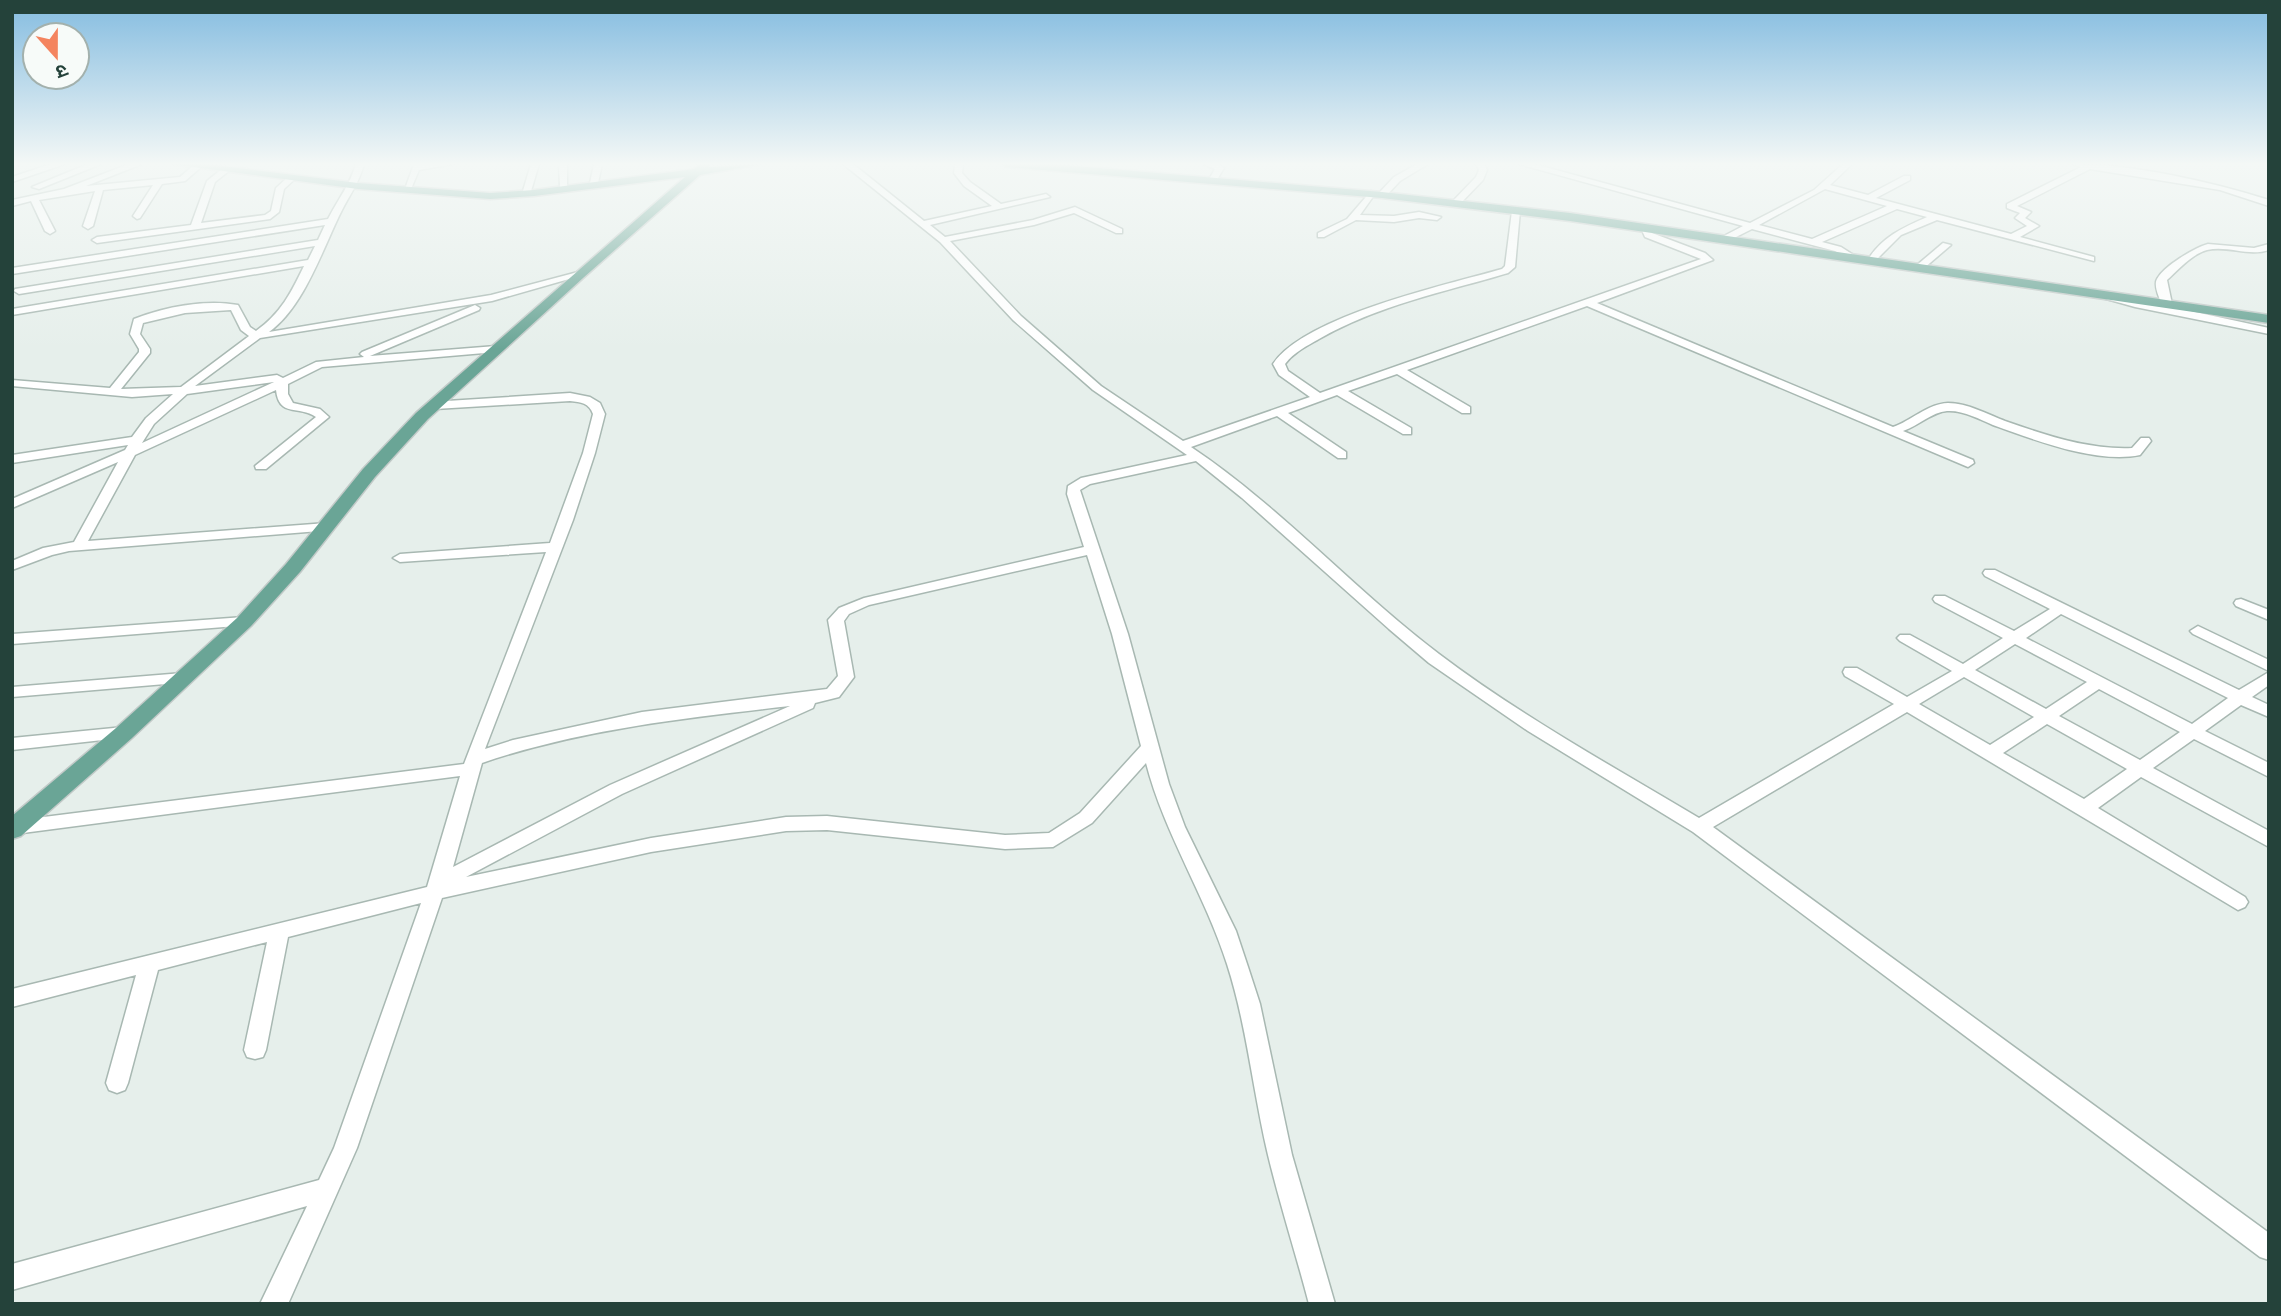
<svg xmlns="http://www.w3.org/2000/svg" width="2281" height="1316" viewBox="0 0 2281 1316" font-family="Lato,'Noto Sans Devanagari',sans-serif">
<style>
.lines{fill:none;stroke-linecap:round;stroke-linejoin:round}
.street-casing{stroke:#a8b8b2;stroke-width:3}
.primary-casing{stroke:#c2cac8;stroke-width:3}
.street{fill:#fff;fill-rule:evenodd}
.primary{fill:#6aa596;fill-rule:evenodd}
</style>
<rect width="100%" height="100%" fill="#e6efeb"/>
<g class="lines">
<defs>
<g id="street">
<path d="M51 164H65L12 182V177Z"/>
<path d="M88 164H101L39 189 32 187Z"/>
<path d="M129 164H142L86 186 180 177 194 165 201 167 185 181 162 184 140 218 137 219 133 216 153 185 103 190 93 226 88 229 83 226 95 191 39 200 55 231 50 234 45 231 31 201 12 206V200L64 189Z"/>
<path d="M356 164H364C359 183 350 194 341 212 323 248 304 307 269 332L491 295 578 272 583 275 492 301 260 338 195 386 277 375 283 378 316 362 364 357 360 354 362 352 475 305 480 308 479 310 370 356 496 346 501 349 496 352 322 367 288 384V394L293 403 320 409 329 417 266 469H256L255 466 316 417C299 405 279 418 276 390L135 455 88 541 327 523 332 524 334 527 332 530 69 551 52 555 12 570V561L43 548 74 542 118 462 12 508V499L125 450 128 445 12 463V455L132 437 146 418 173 394 132 397 12 386V380L110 388 139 352V349L130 334 134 319C164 307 205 299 238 305L250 327 256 331C281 313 291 293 304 266L12 315V309L308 260 315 246 19 294 14 291 15 289 318 240 325 225 12 274V268L328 219C338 199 350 185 356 164ZM231 310 241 330 249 336 181 387 121 389 150 353V349L140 334 143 323 185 313ZM274 382 142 443 154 424 187 394Z"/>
<path d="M414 164H453L419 170 411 189H405Z"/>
<path d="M531 164H539L531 191 527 194 523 191Z"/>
<path d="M559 164H567V189L560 187Z"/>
<path d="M594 164H602L598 183 594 186 590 183Z"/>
<path d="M843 164H853L924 221 992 206 964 186 954 173 955 164H963L962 173 970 182 1001 204 1046 194 1050 197 930 225 945 237 1033 220 1075 207 1122 229V233H1116L1074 213 1034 225 950 241 1021 316 1101 386 1183 441 1310 397 1279 375 1273 364C1305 316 1446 285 1502 269L1505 266 1512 211 1516 208 1520 211 1515 267 1508 273C1444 292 1378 305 1319 339 1307 346 1294 352 1285 364L1288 371 1320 393 1701 259 1645 237 1641 228 1646 225 1649 226 1652 233 1705 253 1713 260 1597 303 1893 427C1911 421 1927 404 1948 403 1967 403 1987 414 2005 421 2045 435 2089 450 2132 448L2141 438H2149L2151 441 2140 455C2097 464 2034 440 1993 425 1979 419 1963 410 1947 411 1932 412 1918 426 1903 431L1973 460 1974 463 1968 467 1587 306 1407 370 1470 407V413H1462L1397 374 1348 391 1411 428V434H1403L1337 395 1288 413 1346 452V458H1338L1277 416 1191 447C1281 507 1353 589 1439 654 1521 716 1612 766 1699 818L1894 704 1845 676 1843 672 1845 668H1857L1907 697 1952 671 1900 641 1897 638 1900 635H1910L1963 664 2003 638 1935 602 1933 599 1935 596H1945L2014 631 2050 609 1985 576 1983 573 1985 570H1995L2239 690 2269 672V685L2252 697 2269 705V717L2241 705 2205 731 2269 763V777L2194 739 2153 768 2269 831V847L2141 777 2098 808 2245 897 2248 902 2245 907 2238 910 1907 712 1713 827 2269 1233V1260L2260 1257 1693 832 1528 731 1429 663 1389 629 1242 498 1196 461 1090 484 1080 490 1128 634 1169 784 1185 827 1236 931 1248 967 1260 1004 1292 1155 1335 1304H1309C1296 1254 1280 1205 1268 1155 1253 1092 1247 1026 1227 964 1205 895 1164 833 1146 763L1092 823 1053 847 1005 849 827 830 786 831 651 852 442 898 357 1148 288 1304H260L307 1206 12 1290V1264L319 1180 334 1148 421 903 288 937 266 1050 263 1057 255 1059 247 1057 244 1050 267 942 158 970 128 1083 125 1090 117 1093 109 1090 106 1083 136 975 12 1007V989L427 887 460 776 15 834 12 833V821L464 764 546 552 400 562 393 558 400 554 550 543 583 453 593 414C589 403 581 402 570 401L435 409 431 408V402L570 393 590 397 600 403 605 414 595 453 573 520 485 749 513 740 642 712 827 689 838 676 828 620 839 608 864 598 1084 547 1067 494 1068 486 1081 478 1187 455 1093 390 1013 320 940 242ZM1087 555 1112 634 1141 746 1080 813 1049 833 1005 835 827 816 786 817 651 838 466 877 622 794 813 708 815 703 839 697 854 677 844 621 849 614 869 605ZM2061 614 2228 698 2192 724 2026 638ZM2015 644 2087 682 2046 709 1975 670ZM1964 677 2034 717 1990 745 1919 704ZM2099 689 2180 732 2140 760 2059 716ZM790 706 610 785 453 867 482 763C581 729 686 718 790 706ZM2047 724 2127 769 2084 799 2003 753Z"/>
<path d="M1203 164H1217L1224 168 1215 183 1208 181 1215 169Z"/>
<path d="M1417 164H1428L1400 181 1385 197H1379V193L1394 177Z"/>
<path d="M1476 164H1484L1487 170 1483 180 1458 206H1452V202L1476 177 1479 170Z"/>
<path d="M1519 164H1534L1750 223 1814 190 1843 164H1852L1830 185 1868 195 1904 176H1910V180L1876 198 2011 234 2027 226 2015 218 2020 213 2007 208V204L2081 167 2073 164C2133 164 2212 182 2269 200V206L2220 190 2090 169 2017 206 2031 212 2025 218 2039 226 2020 237 2094 257V261L1937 220 1901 235 1872 264 1867 261C1882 237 1902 228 1927 217L1897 209 1822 242 1841 247 1855 256 1857 258 1852 261 1835 251 1752 229 1728 241H1722V237L1743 226ZM1825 189 1887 206 1812 239 1759 225Z"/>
<path d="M223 168 230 170 215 182 201 223 265 215 271 211 276 188 289 176 296 178 284 189 279 212 270 219 97 243 92 240 97 237 191 225 207 181Z"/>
<path d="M1371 191 1375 194 1360 215 1394 216 1419 212 1441 217 1437 220 1419 218 1394 222 1356 220 1324 237H1318V233L1347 219Z"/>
<path d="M1943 243 1951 245 1923 269H1917V265Z"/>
<path d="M2208 244 2254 248 2269 244V250C2248 257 2228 245 2207 250 2192 254 2178 270 2167 280L2172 304 2163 306C2160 300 2153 286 2157 279 2164 266 2194 248 2208 244Z"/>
<path d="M2107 293 2269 328V334L2135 307 2103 298 2102 296Z"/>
<path d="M2241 599 2269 610V620L2236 606 2234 603 2236 600Z"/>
<path d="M244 617 252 622 249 625 12 644V634Z"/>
<path d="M2198 626 2269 660V671L2193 634 2190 631Z"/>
<path d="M183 673 191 678 189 682 12 697V687Z"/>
<path d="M124 727 132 733 130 737 12 750V738Z"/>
</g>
<g id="primary">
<path d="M171 164H207L358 183 490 193 534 190 694 169 699 164H711L709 167 762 164 700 175 583 278 428 419 375 477 300 572 251 626 132 738 21 836 12 839V816L116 728 237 618 286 564 363 469 416 413 685 177 534 196 490 199 358 189Z"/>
<path d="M1001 164H1052L1382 192 1570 213 2269 315V323L1570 221 1382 198 1006 167Z"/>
</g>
</defs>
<use href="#street" class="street-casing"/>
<use href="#primary" class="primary-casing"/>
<use href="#street" class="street"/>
<use href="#primary" class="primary"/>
</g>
<linearGradient id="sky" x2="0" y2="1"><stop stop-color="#84bce0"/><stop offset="0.47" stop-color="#f4f8f6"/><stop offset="1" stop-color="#f4f8f6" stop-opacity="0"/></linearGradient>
<rect width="2281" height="349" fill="url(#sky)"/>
<rect width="2281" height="1316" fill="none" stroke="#24423a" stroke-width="28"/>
<g transform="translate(56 56) rotate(159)"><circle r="33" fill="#f7fbf9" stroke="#a3b1ad" stroke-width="2"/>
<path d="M0-5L12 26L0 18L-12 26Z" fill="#f4845f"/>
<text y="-10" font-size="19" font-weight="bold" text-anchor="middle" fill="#24423a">उ</text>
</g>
</svg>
